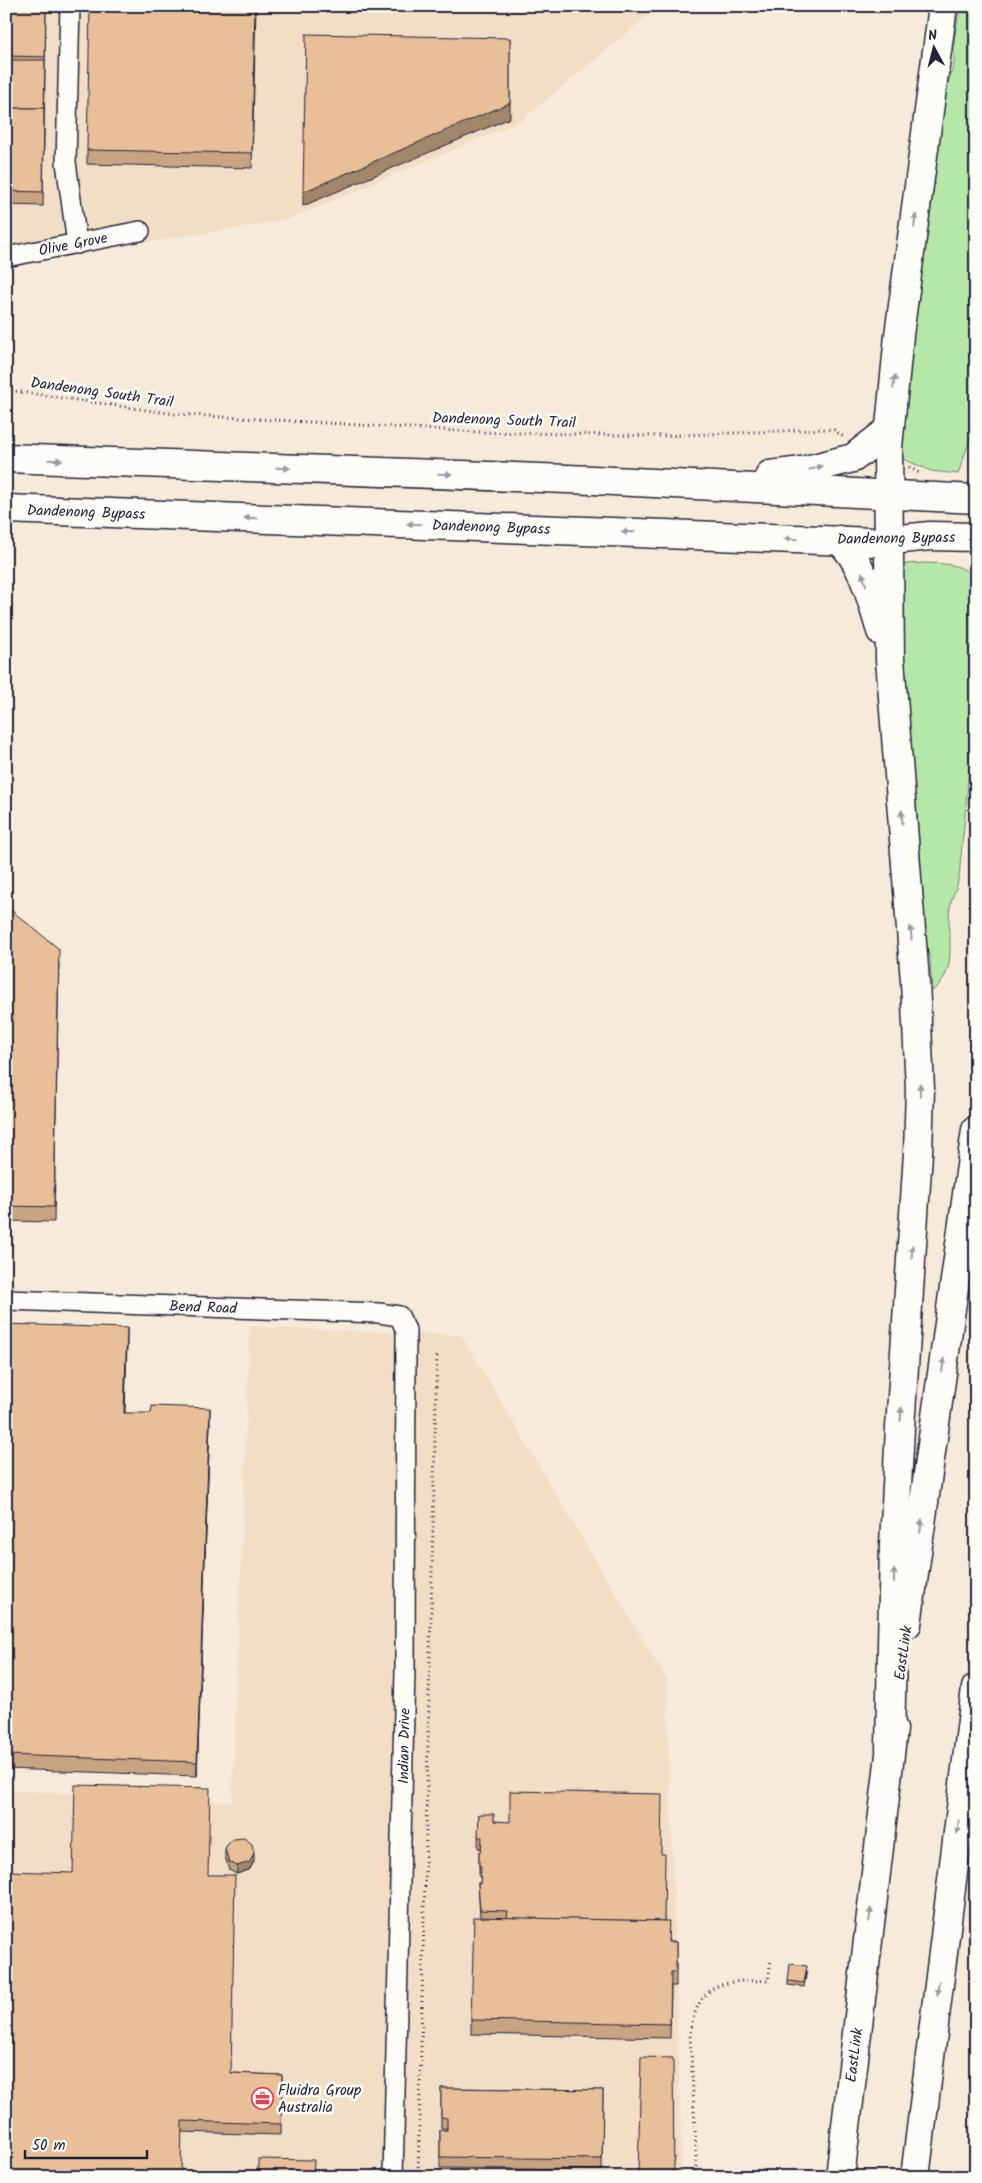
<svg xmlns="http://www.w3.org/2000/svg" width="982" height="2183" viewBox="0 0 982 2183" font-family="Kalam,sans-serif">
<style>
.built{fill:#f2ddc6}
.green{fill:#b5e7a8;stroke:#6c8472}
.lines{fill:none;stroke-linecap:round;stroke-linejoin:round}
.minor-casing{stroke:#22223b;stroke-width:22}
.highway-casing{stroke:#22223b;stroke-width:31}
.path{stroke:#22223b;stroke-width:3;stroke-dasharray:1 4;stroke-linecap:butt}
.minor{stroke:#fdfcf7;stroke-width:19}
.highway{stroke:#fdfcf7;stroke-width:28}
.wall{fill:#c8a483;stroke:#22223b}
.shaded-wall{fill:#a2866a;stroke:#22223b}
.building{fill:#e8bf98;stroke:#22223b}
.oneway{fill:#9a9aa2}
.labels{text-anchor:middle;stroke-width:5;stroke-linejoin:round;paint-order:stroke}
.street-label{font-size:15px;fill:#22223b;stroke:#fdfcf7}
.poi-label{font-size:15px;fill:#22223b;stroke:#fdfcf7;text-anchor:start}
</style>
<rect width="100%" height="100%" fill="#f7eada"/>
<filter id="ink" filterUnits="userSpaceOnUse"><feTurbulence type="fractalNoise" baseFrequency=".02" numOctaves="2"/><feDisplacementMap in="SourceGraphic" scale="10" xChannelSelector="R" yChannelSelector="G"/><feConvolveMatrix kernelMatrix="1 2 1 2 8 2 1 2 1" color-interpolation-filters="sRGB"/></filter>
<g filter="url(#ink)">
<g class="built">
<path d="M6 6H659L521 121 287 220 148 242 6 251Z"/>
<path d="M250 1327 461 1335 667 1680 682 2177H6V1790L232 1802Z"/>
</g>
<g class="green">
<path d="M960 6H972C975 31 973 55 976 80V422L958 474 931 471 901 458 897 448 934 170 939 139 943 98 954 64V40Z"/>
<path d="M926 563C945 564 963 563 976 580 976 671 971 764 961 855 960 864 960 873 958 882 956 890 951 898 950 907 946 936 960 971 932 991L930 958 926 948 900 717 906 687 901 640 897 571 906 564Z"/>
</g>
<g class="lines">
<defs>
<g id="minor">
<path d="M70 6 66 162 77 244"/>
<path d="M6 257 140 231"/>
<path d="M6 1300 379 1313 399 1316 406 1330 405 1670 393 2177"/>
</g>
<g id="highway">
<path d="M6 458 593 480 976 499"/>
<path d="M770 475 802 471 853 458 889 430"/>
<path d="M6 509 873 542 930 536 976 537"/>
<path d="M839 540C864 563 871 600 881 631"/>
<path d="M907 1624 976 1130"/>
<path d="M890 1748 894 1544 900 1428 918 1153 920 1089 915 981 890 659 888 447 899 335 943 6"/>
<path d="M840 2177 893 1729"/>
<path d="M915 2177 976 1688"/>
</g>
</defs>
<use href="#minor" class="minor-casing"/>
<use href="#highway" class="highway-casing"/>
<g class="path">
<path d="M6 390 175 414 476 432 661 436 827 429 834 430 845 438"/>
<path d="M909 467 921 474"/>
<path d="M418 2177 437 1353"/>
<path d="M696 2177V2147L690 2034C697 1984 722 1979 768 1981L771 1959"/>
</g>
<use href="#minor" class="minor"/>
<use href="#highway" class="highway"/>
</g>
<g class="wall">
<path d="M6 6H46L43 206 7 205V211Z"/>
<path d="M256 6 252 168 87 164V150Z"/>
<path d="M395 6H513V9Z"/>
<path d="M6 906 59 963 54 1222 6 1221Z"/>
<path d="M6 1324 127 1343 125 1413 210 1422 197 1776 6 1769Z"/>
<path d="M479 1814 494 1821 661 1854 664 1921 669 1942H676V1986H671L670 2038 471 2034V2020L480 1917 478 1883 480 1884 481 1877H479V1852H481V1848H478Z"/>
<path d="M225 1849 254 1861 250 1869 237 1874 229 1870 225 1857Z"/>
<path d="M73 1873 208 1875 231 2073 282 2075 281 2135 182 2132Z"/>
<path d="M807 1970 804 1987 788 1985V1981Z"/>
<path d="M441 2088 603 2090 602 2170 440 2168V2130H447V2128H441Z"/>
</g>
<g class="shaded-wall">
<path d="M510 38V118L303 206V192Z"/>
<path d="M127 1328V1343L124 1427V1413Z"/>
<path d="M210 1408V1422L197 1776V1762Z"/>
<path d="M254 1853V1861L250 1869 237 1874V1866Z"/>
</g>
<g class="building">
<path d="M6 6H46L45 57 6 56Z"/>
<path d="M90 6H255L252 153 87 150Z"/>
<path d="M306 34 510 38V103L303 192Z"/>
<path d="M6 60H45L44 112V108H6Z"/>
<path d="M6 108H44L43 192 7 191 6 196Z"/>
<path d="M6 906 59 949 54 1207 6 1206Z"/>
<path d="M6 1324 127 1328 124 1413H151L152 1406 210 1408 197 1762 6 1755Z"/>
<path d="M75 1785 210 1788 208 1875H235L231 2073 282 2075 281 2124 182 2121 181 2177H6V1871L73 1873Z"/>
<path d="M510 1791 662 1794 661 1854H665L664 1921 507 1918 508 1911 480 1910 478 1883 480 1884 481 1866H479V1852H481L482 1837H478L479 1814H494V1821L510 1822Z"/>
<path d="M244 1838 252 1844 254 1853 250 1862 237 1866 229 1862 225 1849 227 1845 234 1839Z"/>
<path d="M474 1917 669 1921 668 1942H676V1972H671L670 2024 471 2020Z"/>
<path d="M790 1964 807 1966 804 1983 788 1981Z"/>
<path d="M641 2057 673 2058 674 2177H638Z"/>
<path d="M441 2088 603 2090 602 2159 440 2157V2130H447V2118L441 2117Z"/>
<path d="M258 2159 314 2160 313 2177H258Z"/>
</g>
<defs><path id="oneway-solid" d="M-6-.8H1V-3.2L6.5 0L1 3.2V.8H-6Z" transform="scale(1.25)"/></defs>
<g class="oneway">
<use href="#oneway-solid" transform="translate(915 221) rotate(-82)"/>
<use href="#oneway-solid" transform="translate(894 382) rotate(-84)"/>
<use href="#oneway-solid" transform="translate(55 460) rotate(2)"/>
<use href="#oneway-solid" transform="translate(283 468) rotate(2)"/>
<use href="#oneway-solid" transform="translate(816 468) rotate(-14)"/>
<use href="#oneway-solid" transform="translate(445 474) rotate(2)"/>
<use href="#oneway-solid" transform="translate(251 518) rotate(-178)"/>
<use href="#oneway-solid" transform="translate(414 524) rotate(-178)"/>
<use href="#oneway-solid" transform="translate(628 532) rotate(-178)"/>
<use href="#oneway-solid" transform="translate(791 539) rotate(-178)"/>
<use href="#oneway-solid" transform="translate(864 579) rotate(-109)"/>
<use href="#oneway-solid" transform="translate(902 817) rotate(-94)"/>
<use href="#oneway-solid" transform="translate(911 933) rotate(-95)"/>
<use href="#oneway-solid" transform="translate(920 1090) rotate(-90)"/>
<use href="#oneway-solid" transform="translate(912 1252) rotate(-86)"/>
<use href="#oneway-solid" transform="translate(943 1365) rotate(-82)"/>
<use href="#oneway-solid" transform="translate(901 1414) rotate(-86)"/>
<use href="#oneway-solid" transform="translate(921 1526) rotate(-82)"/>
<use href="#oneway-solid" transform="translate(894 1576) rotate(-89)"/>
<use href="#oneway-solid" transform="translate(958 1827) rotate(97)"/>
<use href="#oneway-solid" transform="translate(870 1915) rotate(-83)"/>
<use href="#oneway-solid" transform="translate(938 1988) rotate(97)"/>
</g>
</g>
<defs>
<symbol id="office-ring" viewBox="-11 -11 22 22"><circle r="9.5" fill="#fdfcf7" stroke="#d1495b" stroke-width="1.5"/><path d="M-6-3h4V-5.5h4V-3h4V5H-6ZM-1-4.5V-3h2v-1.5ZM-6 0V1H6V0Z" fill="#d1495b"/></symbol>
</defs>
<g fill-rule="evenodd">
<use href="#office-ring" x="250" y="2086" width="25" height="25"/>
</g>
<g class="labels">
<g class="street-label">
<text transform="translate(73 244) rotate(-11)" y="5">Olive Grove</text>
<text transform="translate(102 392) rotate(8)" y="5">Dandenong South Trail</text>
<text transform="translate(504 420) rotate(2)" y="5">Dandenong South Trail</text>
<text transform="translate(86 512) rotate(2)" y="5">Dandenong Bypass</text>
<text transform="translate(491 527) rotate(2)" y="5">Dandenong Bypass</text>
<text transform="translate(896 538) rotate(-1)" y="5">Dandenong Bypass</text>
<text transform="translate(203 1307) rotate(2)" y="5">Bend Road</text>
<text transform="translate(903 1653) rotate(-82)" y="5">EastLink</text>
<text transform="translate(404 1746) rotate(-89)" y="5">Indian Drive</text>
<text transform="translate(854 2055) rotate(-83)" y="5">EastLink</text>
</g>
<g class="poi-label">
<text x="278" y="2095">Fluidra Group<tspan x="278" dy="17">Australia</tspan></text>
</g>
</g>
<rect width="982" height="2183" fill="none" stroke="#fdfcf7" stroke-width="25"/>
<rect x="12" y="12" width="957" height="2158" fill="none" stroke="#22223b" stroke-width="2" filter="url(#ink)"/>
<g transform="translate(934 48) rotate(353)" stroke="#fdfcf7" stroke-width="4" paint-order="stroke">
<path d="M0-4L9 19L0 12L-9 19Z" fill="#22223b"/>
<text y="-8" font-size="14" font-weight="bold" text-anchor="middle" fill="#22223b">N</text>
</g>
<path d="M25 2150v8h122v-8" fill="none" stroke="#22223b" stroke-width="2.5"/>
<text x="32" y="2150" font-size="15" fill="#22223b" stroke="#fdfcf7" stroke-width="4" paint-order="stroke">50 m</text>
</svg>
